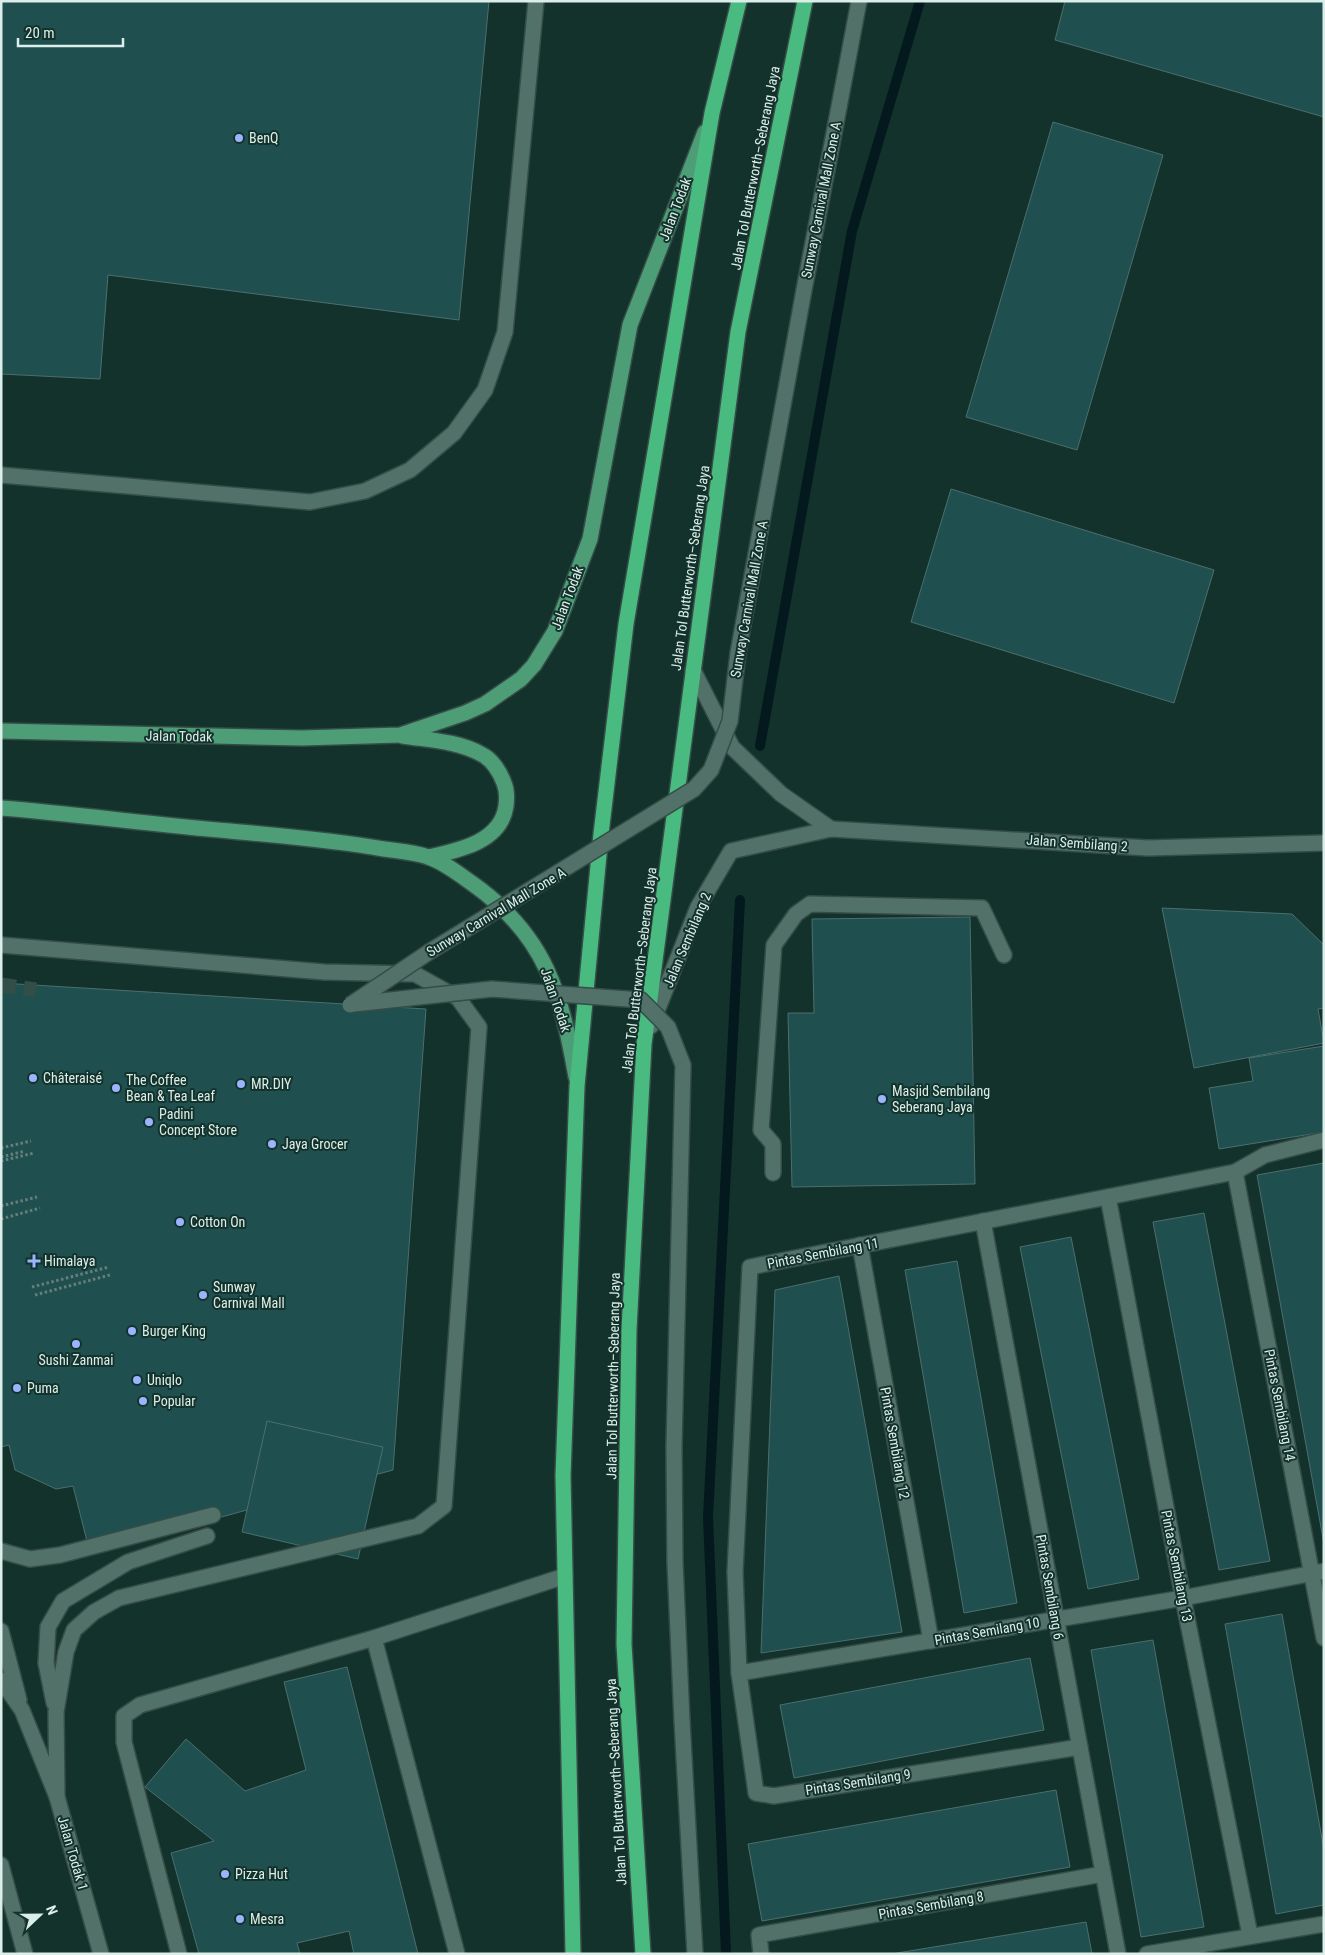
<svg xmlns="http://www.w3.org/2000/svg" width="1325" height="1955" viewBox="0 0 1325 1955" font-family="'Roboto Condensed',sans-serif">
<style>
.lines{fill:none;stroke-linecap:round;stroke-linejoin:round}
.stream{stroke:#03191e;stroke-width:10}
.building{fill:#204f4f;stroke:#4c6f6e}
.minor-tunnel{stroke:#314e48;stroke-width:15;stroke-dasharray:15 8;stroke-linecap:butt}
.minor-casing{stroke:#354d46;stroke-width:18}
.major-casing{stroke:#354d46;stroke-width:18}
.highway-casing{stroke:#354d46;stroke-width:18}
.path{stroke:#657f79;stroke-width:3;stroke-dasharray:2.5 2.5;stroke-linecap:butt}
.minor{stroke:#527269;stroke-width:15}
.major{stroke:#4d9d77;stroke-width:15}
.highway{stroke:#49ba80;stroke-width:15}
.minor-bridge-casing{stroke:#354d46;stroke-width:18;stroke-linecap:butt}
.minor-bridge{stroke:#527269;stroke-width:15}
.poi-dot{fill:#99b5fd;stroke:#13322b;stroke-width:2}
.labels{text-anchor:middle;stroke-width:4;stroke-linejoin:round;paint-order:stroke}
.poi-label{font-size:14px;fill:#dceee9;stroke:#13322b;text-anchor:start}
.street-label{font-size:14px;fill:#dceee9;stroke:#13322b}
</style>
<rect width="100%" height="100%" fill="#13322b"/>
<g class="lines">
<g class="stream">
<path d="M760 746 852 231 920 1"/>
<path d="M726 1954 708 1517 740 900"/>
</g>
</g>
<g class="building">
<path d="M1 1H489L459 320 108 275 100 379 1 374Z"/>
<path d="M1065 1H1324V117L1055 40Z"/>
<path d="M1053 122 1163 155 1077 450 966 417Z"/>
<path d="M951 489 1214 570 1174 703 911 622Z"/>
<path d="M1162 908 1292 914 1324 945V1008L1318 1009 1324 1043 1194 1068Z"/>
<path d="M970 917 975 1184 792 1187 788 1013H814L812 919Z"/>
<path d="M1 983 426 1009 393 1470 90 1553 73 1486 56 1489 15 1470 9 1445 1 1447Z"/>
<path d="M1324 1046V1132L1219 1149 1209 1088 1253 1081 1249 1058Z"/>
<path d="M1324 1163V1544L1257 1175Z"/>
<path d="M1204 1213 1270 1561 1219 1570 1153 1222Z"/>
<path d="M1071 1237 1139 1579 1088 1589 1020 1247Z"/>
<path d="M957 1261 1017 1603 964 1613 905 1270Z"/>
<path d="M839 1276 902 1632 761 1653 775 1290Z"/>
<path d="M267 1421 383 1447 358 1559 242 1532Z"/>
<path d="M1282 1614 1324 1850V1905L1276 1914 1225 1624Z"/>
<path d="M1153 1640 1204 1927 1141 1937 1091 1650Z"/>
<path d="M1030 1658 1044 1730 794 1778 780 1705Z"/>
<path d="M347 1667 418 1954H354L349 1931 297 1943 300 1954H199L171 1853 214 1841 145 1787 186 1739 245 1791 306 1770 284 1682Z"/>
<path d="M1056 1790 1070 1867 762 1921 748 1844Z"/>
<path d="M1086 1922 1092 1954H891Z"/>
</g>
<g class="lines">
<path class="minor-tunnel" d="M1 985 36 990"/>
<defs>
<g id="minor">
<path d="M839 107 859 1"/>
<path d="M1 475 310 502 365 491 410 470 454 433 485 390 505 332 536 1"/>
<path d="M693 670 732 747 781 794 831 829"/>
<path d="M1 945 324 972 415 974 458 998 479 1027 444 1506 418 1526 119 1598 94 1612 74 1630 66 1652 56 1712 57 1797"/>
<path d="M651 1026 698 907 731 851 831 829 1148 848 1324 843"/>
<path d="M1235 1172 1324 1638"/>
<path d="M773 1173V1144L761 1130 774 945 796 914 810 904 982 908 1004 955"/>
<path d="M1108 1197 1183 1598 1250 1935"/>
<path d="M983 1221 1118 1954"/>
<path d="M860 1245 931 1641"/>
<path d="M1 1551 30 1559 60 1555 213 1515"/>
<path d="M1 1631 19 1700"/>
<path d="M374 1638 457 1954"/>
<path d="M739 1673 1183 1598 1324 1571"/>
<path d="M1 1680 22 1710 57 1797 101 1954"/>
<path d="M54 1703 46 1663 48 1627 63 1601 128 1562 207 1536"/>
<path d="M682 1721 695 1954"/>
<path d="M1080 1747 774 1796 756 1793 739 1673 735 1572 750 1267 1235 1172 1265 1155 1324 1140"/>
<path d="M1 1865 25 1954"/>
<path d="M179 1954 124 1742V1716L140 1705 374 1638 565 1576"/>
<path d="M761 1954 759 1935 1103 1874"/>
<path d="M1147 1954 1324 1924"/>
</g>
<g id="major">
<path d="M1 731 302 738 400 735 465 713 485 704 521 679 534 665 555 631 590 539 630 325 705 132"/>
<path d="M403 736C428 740 458 741 481 754 492 759 500 772 504 783 507 790 507 798 506 806 501 842 459 850 429 857"/>
<path d="M1 808C78 814 154 825 230 831 282 836 333 840 384 849 398 851 414 852 428 857 444 862 460 875 473 884 546 936 561 993 576 1077"/>
</g>
<g id="highway">
<path d="M573 1954 563 1476 577 1086 601 834 626 624 712 113 739 1"/>
<path d="M643 1954 624 1644 629 1330 644 1044 738 332 805 1"/>
</g>
</defs>
<use href="#minor" class="minor-casing"/>
<use href="#major" class="major-casing"/>
<use href="#highway" class="highway-casing"/>
<g class="path">
<path d="M1 1148 31 1141"/>
<path d="M1 1157 25 1151"/>
<path d="M1 1161 34 1153"/>
<path d="M1 1206 37 1197"/>
<path d="M1 1219 40 1208"/>
<path d="M32 1287 109 1267"/>
<path d="M35 1295 110 1275"/>
</g>
<use href="#minor" class="minor"/>
<use href="#major" class="major"/>
<use href="#highway" class="highway"/>
<defs>
<g id="minor-bridge">
<path d="M354 1004 492 989 641 1000 668 1027 683 1065 674 1447 675 1563 682 1721"/>
<path d="M350 1005 429 952 694 789 711 770 730 721 738 653 804 290 839 107"/>
</g>
</defs>
<use href="#minor-bridge" class="minor-bridge-casing"/>
<use href="#minor-bridge" class="minor-bridge"/>
</g>
<g class="poi-dot">
<circle cx="239" cy="138" r="5"/>
<circle cx="33" cy="1078" r="5"/>
<circle cx="241" cy="1084" r="5"/>
<circle cx="116" cy="1088" r="5"/>
<circle cx="882" cy="1099" r="5"/>
<circle cx="149" cy="1122" r="5"/>
<circle cx="272" cy="1144" r="5"/>
<circle cx="180" cy="1222" r="5"/>
<path d="M31.5 1253.5h5v5h5v5h-5v5h-5v-5h-5v-5h5z"/>
<circle cx="203" cy="1295" r="5"/>
<circle cx="132" cy="1331" r="5"/>
<circle cx="76" cy="1344" r="5"/>
<circle cx="137" cy="1380" r="5"/>
<circle cx="17" cy="1388" r="5"/>
<circle cx="143" cy="1401" r="5"/>
<circle cx="225" cy="1874" r="5"/>
<circle cx="240" cy="1919" r="5"/>
</g>
<g class="labels">
<g class="poi-label">
<text x="249" y="143">BenQ</text>
<text x="43" y="1083">Châteraisé</text>
<text x="126" y="1085">The Coffee<tspan x="126" dy="16">Bean &amp; Tea Leaf</tspan></text>
<text x="251" y="1089">MR.DIY</text>
<text x="892" y="1096">Masjid Sembilang<tspan x="892" dy="16">Seberang Jaya</tspan></text>
<text x="159" y="1119">Padini<tspan x="159" dy="16">Concept Store</tspan></text>
<text x="282" y="1149">Jaya Grocer</text>
<text x="190" y="1227">Cotton On</text>
<text x="44" y="1266">Himalaya</text>
<text x="213" y="1292">Sunway<tspan x="213" dy="16">Carnival Mall</tspan></text>
<text x="142" y="1336">Burger King</text>
<text x="76" y="1365" text-anchor="middle">Sushi Zanmai</text>
<text x="147" y="1385">Uniqlo</text>
<text x="27" y="1393">Puma</text>
<text x="153" y="1406">Popular</text>
<text x="235" y="1879">Pizza Hut</text>
<text x="250" y="1924">Mesra</text>
</g>
<g class="street-label">
<text transform="translate(755 168) rotate(-79)" y="5">Jalan Tol Butterworth–Seberang Jaya</text>
<text transform="translate(821 200) rotate(-79)" y="5">Sunway Carnival Mall Zone A</text>
<text transform="translate(675 209) rotate(-69)" y="5">Jalan Todak</text>
<text transform="translate(690 568) rotate(-82)" y="5">Jalan Tol Butterworth–Seberang Jaya</text>
<text transform="translate(567 598) rotate(-69)" y="5">Jalan Todak</text>
<text transform="translate(749 599) rotate(-80)" y="5">Sunway Carnival Mall Zone A</text>
<text transform="translate(179 736) rotate(1)" y="5">Jalan Todak</text>
<text transform="translate(1077 843) rotate(4)" y="5">Jalan Sembilang 2</text>
<text transform="translate(496 912) rotate(-31)" y="5">Sunway Carnival Mall Zone A</text>
<text transform="translate(687 940) rotate(-67)" y="5">Jalan Sembilang 2</text>
<text transform="translate(639 970) rotate(-83)" y="5">Jalan Tol Butterworth–Seberang Jaya</text>
<text transform="translate(556 1000) rotate(71)" y="5">Jalan Todak</text>
<text transform="translate(823 1253) rotate(-11)" y="5">Pintas Sembilang 11</text>
<text transform="translate(613 1376) rotate(-89)" y="5">Jalan Tol Butterworth–Seberang Jaya</text>
<text transform="translate(1280 1405) rotate(79)" y="5">Pintas Sembilang 14</text>
<text transform="translate(895 1443) rotate(80)" y="5">Pintas Sembilang 12</text>
<text transform="translate(1177 1566) rotate(79)" y="5">Pintas Sembilang 13</text>
<text transform="translate(1050 1587) rotate(80)" y="5">Pintas Sembilang 6</text>
<text transform="translate(987 1631) rotate(-10)" y="5">Pintas Semilang 10</text>
<text transform="translate(616 1782) rotate(-93)" y="5">Jalan Tol Butterworth–Seberang Jaya</text>
<text transform="translate(858 1782) rotate(-9)" y="5">Pintas Sembilang 9</text>
<text transform="translate(73 1853) rotate(74)" y="5">Jalan Todak 1</text>
<text transform="translate(931 1905) rotate(-10)" y="5">Pintas Sembilang 8</text>
</g>
</g>
<rect width="1325" height="1955" fill="none" stroke="#dceee9" stroke-width="5"/>
<g transform="translate(40 1915) rotate(68)" stroke="#13322b" stroke-width="4" paint-order="stroke">
<path d="M0-4L9 19L0 12L-9 19Z" fill="#dceee9"/>
<text y="-8" font-size="14" font-weight="bold" text-anchor="middle" fill="#dceee9">N</text>
</g>
<path d="M18 38v8h105v-8" fill="none" stroke="#dceee9" stroke-width="2.5"/>
<text x="25" y="38" font-size="15" fill="#dceee9" stroke="#13322b" stroke-width="4" paint-order="stroke">20 m</text>
</svg>
